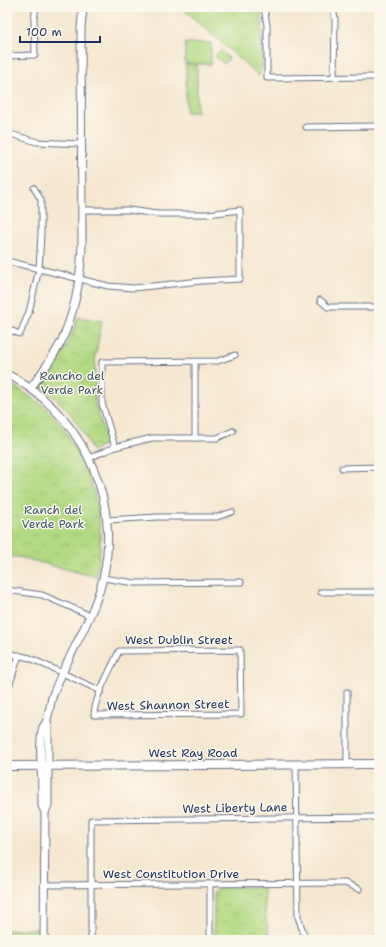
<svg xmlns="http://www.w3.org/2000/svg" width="386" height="947" viewBox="0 0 386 947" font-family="'Shantell Sans',sans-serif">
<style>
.grass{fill:#b2d983;stroke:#668470}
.park{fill:url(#park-crowns);stroke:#668470}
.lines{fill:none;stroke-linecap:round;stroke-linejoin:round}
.street-casing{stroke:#676f86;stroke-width:7}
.secondary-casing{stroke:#676f86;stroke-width:9}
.primary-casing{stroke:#676f86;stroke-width:10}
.street{stroke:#fff;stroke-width:5}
.secondary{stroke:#fff;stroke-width:7}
.primary{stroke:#fff;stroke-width:8}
.labels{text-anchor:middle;stroke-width:3;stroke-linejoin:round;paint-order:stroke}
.park-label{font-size:12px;fill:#415a67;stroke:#fbf7ec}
.street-label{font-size:12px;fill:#1b2f5e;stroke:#fbf7ec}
</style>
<defs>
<pattern id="park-crowns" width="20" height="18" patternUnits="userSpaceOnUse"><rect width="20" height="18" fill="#b2d983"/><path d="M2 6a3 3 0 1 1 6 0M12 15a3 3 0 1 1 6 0" fill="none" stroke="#98bb74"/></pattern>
</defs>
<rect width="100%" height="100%" fill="#fbf7ec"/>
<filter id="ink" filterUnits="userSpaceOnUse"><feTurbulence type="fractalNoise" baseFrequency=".025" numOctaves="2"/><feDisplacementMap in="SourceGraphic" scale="8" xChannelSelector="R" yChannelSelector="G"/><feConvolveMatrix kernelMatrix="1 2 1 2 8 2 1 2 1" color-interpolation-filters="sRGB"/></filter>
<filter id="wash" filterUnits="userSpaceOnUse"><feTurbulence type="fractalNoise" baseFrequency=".012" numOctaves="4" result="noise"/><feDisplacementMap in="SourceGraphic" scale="16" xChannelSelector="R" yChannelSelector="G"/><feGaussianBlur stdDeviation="0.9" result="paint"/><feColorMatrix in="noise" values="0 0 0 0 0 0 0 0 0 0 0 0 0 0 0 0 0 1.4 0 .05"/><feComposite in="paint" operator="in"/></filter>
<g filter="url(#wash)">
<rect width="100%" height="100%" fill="#f5e7d0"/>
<rect class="grass" x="185" y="43" width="26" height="21"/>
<g class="park">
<path d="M181 7H261L262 25V67L259 76Z"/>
<path d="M221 50 229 58 224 64 215 56Z"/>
<rect x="186" y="64" width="11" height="48"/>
<path d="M78 317 102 321 95 358V403L107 443 92 451C82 426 64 401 40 387 56 365 71 343 78 317Z"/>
<path d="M7 382C19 389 46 406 54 416 91 462 109 519 96 577L19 557H7Z"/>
<path d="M220 887H264L265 913 270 940H214V892L215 890Z"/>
<path d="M41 929 40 940H7V930Z"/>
</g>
</g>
<g filter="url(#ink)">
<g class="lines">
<defs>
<g id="street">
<path d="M264 7 267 25V78L379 77"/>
<path d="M333 7 335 19 334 77"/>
<path d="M7 56 35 55 34 19 36 7"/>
<path d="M306 127 379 126"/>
<path d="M7 133 37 142 82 144"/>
<path d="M7 261 108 286 133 288 201 281 240 279V210L208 214H157L129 210H82"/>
<path d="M320 300 328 307H379"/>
<path d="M7 329 20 334 29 312 39 269 41 234V200L34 188"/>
<path d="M195 362V438"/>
<path d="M115 447 102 403V362L218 361 235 355"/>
<path d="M89 458 115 447 152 438H217L233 431"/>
<path d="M342 468 379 467"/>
<path d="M107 520 158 517H217L232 512"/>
<path d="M103 578 135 583 241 582"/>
<path d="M7 590 42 595 89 615"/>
<path d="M321 592H379"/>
<path d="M240 650 241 714 94 715C94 698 112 667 119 651Z"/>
<path d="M7 653 30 658 101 691"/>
<path d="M7 693 19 655"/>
<path d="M296 765 298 917 306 940"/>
<path d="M347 765V692"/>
<path d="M45 885 345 883 359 889"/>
<path d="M91 940V820L379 817"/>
<path d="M210 940V884"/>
<path d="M377 940 379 938"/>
</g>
<g id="secondary">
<path d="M7 374C77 410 119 491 105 569 97 613 70 651 54 692 50 702 50 712 46 722 46 724 44 725 43 727 39 738 41 754 41 766 42 779 42 793 42 806L45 812"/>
<path d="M31 388C41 373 53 358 61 342 75 312 81 277 82 244L81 28 83 7"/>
<path d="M44 940 45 812 48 805V728L47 722"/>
</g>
<path id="primary" d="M7 766 379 764"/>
</defs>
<use href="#street" class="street-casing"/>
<use href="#secondary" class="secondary-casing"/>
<use href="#primary" class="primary-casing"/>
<use href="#street" class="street"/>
<use href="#secondary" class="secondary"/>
<use href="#primary" class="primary"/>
</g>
</g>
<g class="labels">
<g class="park-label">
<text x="72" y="380">Rancho del<tspan x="72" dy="14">Verde Park</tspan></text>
<text x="53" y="514">Ranch del<tspan x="53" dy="14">Verde Park</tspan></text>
</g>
<g class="street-label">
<text x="179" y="644">West Dublin Street</text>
<text transform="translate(168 705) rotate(-1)" y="4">West Shannon Street</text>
<text x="193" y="757">West Ray Road</text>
<text transform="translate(235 808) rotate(-1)" y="4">West Liberty Lane</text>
<text x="171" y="878">West Constitution Drive</text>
</g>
</g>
<rect width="386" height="947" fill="none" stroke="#fbf7ec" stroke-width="24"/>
<path d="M20 36v6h80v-6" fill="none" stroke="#1b2f5e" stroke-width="2"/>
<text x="26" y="36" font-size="12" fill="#1b2f5e" stroke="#fbf7ec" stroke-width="3" paint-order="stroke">100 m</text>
</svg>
